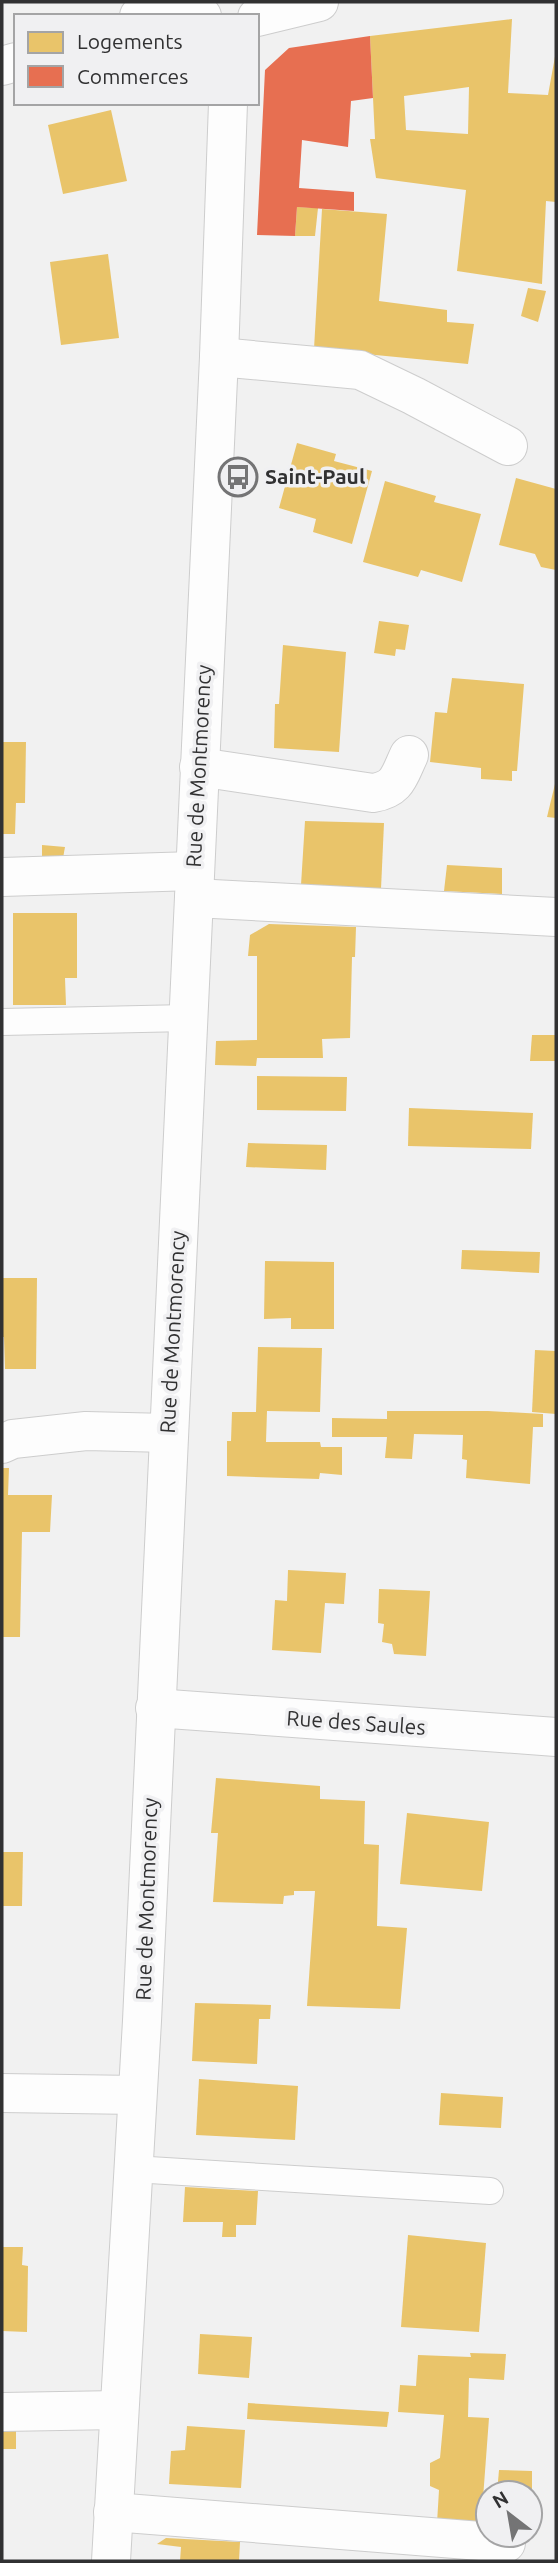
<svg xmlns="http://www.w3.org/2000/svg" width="558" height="2563" viewBox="0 0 558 2563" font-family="Ubuntu,sans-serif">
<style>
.homes{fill:#e9c46a;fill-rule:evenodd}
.shops{fill:#e76f51}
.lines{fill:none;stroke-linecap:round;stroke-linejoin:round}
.lane-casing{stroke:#cdcdcd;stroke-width:28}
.street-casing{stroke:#cdcdcd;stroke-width:40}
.secondary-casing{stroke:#cdcdcd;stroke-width:40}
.primary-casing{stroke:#cdcdcd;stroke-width:40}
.lane{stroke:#fdfdfd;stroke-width:26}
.street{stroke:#fdfdfd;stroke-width:38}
.secondary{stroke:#fdfdfd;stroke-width:38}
.primary{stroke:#fdfdfd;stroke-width:38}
.labels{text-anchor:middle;stroke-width:7;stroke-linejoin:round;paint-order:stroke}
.poi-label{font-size:21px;font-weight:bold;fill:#313132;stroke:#f0f0f2;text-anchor:start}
.street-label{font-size:21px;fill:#313132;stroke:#f0f0f2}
</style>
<rect width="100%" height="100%" fill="#f1f1f1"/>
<g class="homes">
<path d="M512 19 508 93 548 95 556 51V202L546 201 542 284 457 271 466 190 376 178 370 139H375L370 36ZM469 87 468 134 406 130 404 96Z"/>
<path d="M111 110 127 181 63 194 48 125Z"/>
<path d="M297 207 318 208 315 236H295Z"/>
<path d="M322 209 387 214 379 301 447 310V322L474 324 468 364 314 349Z"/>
<path d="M108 254 119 338 61 345 50 262Z"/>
<path d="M528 288 546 291 538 322 521 316Z"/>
<path d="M297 443 336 454 334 461 372 471 352 544 313 532 316 519 279 508Z"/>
<path d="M516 478 556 489V570L541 567 535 554 499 545Z"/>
<path d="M385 481 436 496 434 502 481 514 462 582 421 570 418 577 363 562Z"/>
<path d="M379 621 409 625 405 650 396 649 395 656 374 653Z"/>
<path d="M283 645 346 652 339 752 274 748 275 704H279Z"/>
<path d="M452 678 524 684 517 771H512V781L481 779V768L430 762 435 712 447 713Z"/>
<path d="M2 742H26L25 803H16L15 834H2Z"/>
<path d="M555 784 556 818 547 817Z"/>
<path d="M305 821 384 823 381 889 301 885Z"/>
<path d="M42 845 65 847 63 858H42Z"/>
<path d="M447 865 502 868V894L444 891Z"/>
<path d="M13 913H77V978H65L66 1005H13Z"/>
<path d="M269 924 356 927 355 957H352L350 1038 322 1039 323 1058H257L256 1066 215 1065 216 1041 257 1040V956H248L250 935Z"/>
<path d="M532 1035H556V1061H530Z"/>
<path d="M257 1076 347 1077 346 1111 257 1110Z"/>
<path d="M409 1108 533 1113 531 1149 408 1146Z"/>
<path d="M248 1143 327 1145 326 1170 246 1167Z"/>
<path d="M462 1250 540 1252 539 1273 461 1269Z"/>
<path d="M265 1261 334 1262V1329H291V1318L264 1319Z"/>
<path d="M2 1278H37L36 1369H5L4 1337H2Z"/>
<path d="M258 1347 322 1348 320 1412 267 1411 266 1442H320L321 1447H342V1475L320 1473 319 1479 227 1476V1441H231L232 1412H256Z"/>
<path d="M535 1350 556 1351V1414L532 1412Z"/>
<path d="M387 1411H488L543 1414V1427H533L530 1484 466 1478 467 1460 462 1459 463 1435 414 1434 412 1459 385 1458 387 1437H332V1418L387 1419Z"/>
<path d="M2 1468H9L8 1495H52L50 1532H22L20 1637H2Z"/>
<path d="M288 1570 346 1573 344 1604 325 1603 321 1653 272 1650 275 1600 287 1601Z"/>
<path d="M379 1589 430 1591 426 1656 394 1654 392 1644 382 1642 384 1624 378 1623Z"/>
<path d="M216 1778 320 1786V1799L365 1801 364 1844 379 1845 377 1926 407 1928 400 2009 307 2006 315 1891H294V1895L284 1896 283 1904 213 1902 218 1833H211Z"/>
<path d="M407 1813 489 1822 482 1891 400 1884Z"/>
<path d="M2 1852H23L22 1906H2Z"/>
<path d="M195 2003 271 2005 270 2019H259L257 2064 192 2061Z"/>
<path d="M199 2079 298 2086 295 2140 196 2135Z"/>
<path d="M441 2093 503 2097 501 2128 439 2125Z"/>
<path d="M185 2187 258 2191 256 2225H236V2237H222L223 2222H183Z"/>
<path d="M408 2235 486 2243 479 2332 401 2327Z"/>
<path d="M2 2247H23L22 2265 28 2266 27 2332 2 2331Z"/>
<path d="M200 2334 252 2337 249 2378 198 2374Z"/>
<path d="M470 2353 506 2354 504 2380 469 2378 468 2417 489 2418 481 2525 437 2523 439 2490 430 2486V2463L440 2458 444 2415 398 2412 400 2385 416 2386 418 2355 471 2357Z"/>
<path d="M248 2403 389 2412 387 2427 247 2419Z"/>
<path d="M187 2426 245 2430 241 2488 169 2484 171 2451 185 2450Z"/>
<rect x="2" y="2431" width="14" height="18"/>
<path d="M499 2470 532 2471V2493H497Z"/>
<path d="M166 2538 240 2542 239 2561H180L181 2547 157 2544Z"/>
</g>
<path class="shops" d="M370 36 373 98 351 101 348 147 302 140 299 188 354 192V211L297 207 295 236 257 235 265 70 289 48Z"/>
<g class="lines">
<defs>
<g id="lane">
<path d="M2 1022 188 1018"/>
<path d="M133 2169 490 2191"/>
</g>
<g id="street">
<path d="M190 2 202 16"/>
<path d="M219 357 360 370 414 396 508 446"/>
<path d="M199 767 373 793C398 789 399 776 409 755"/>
<path d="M2 877 194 871"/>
<path d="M194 898 556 917"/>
<path d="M2 1444 13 1439 86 1431 168 1433"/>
<path d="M155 1708 556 1737"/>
<path d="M2 2093 137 2095"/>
<path d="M2 2412 119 2410"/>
<path d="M113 2512 506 2543"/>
</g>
<path id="secondary" d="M111 2561 142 2021 219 357 228 103"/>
<g id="primary">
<path d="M139 16 166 2"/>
<path d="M257 17 319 2"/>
<path d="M2 66 16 62"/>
</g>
</defs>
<use href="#lane" class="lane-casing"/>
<use href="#street" class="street-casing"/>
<use href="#secondary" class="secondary-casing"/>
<use href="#primary" class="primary-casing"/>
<use href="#lane" class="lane"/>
<use href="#street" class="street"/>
<use href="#secondary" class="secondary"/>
<use href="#primary" class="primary"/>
</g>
<defs>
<symbol id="bus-ring" viewBox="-11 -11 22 22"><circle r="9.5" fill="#f0f0f2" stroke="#747475" stroke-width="1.5"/><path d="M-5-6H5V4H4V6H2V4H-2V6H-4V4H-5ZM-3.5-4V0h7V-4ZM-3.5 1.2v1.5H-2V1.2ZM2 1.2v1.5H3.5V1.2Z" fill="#747475"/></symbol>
</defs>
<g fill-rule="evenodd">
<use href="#bus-ring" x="216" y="455" width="44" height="44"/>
</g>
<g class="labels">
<g class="poi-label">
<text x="265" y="484">Saint-Paul</text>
</g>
<g class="street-label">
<text transform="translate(199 766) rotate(-87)" y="7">Rue de Montmorency</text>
<text transform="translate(173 1332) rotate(-87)" y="7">Rue de Montmorency</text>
<text transform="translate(356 1723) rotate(4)" y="7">Rue des Saules</text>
<text transform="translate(147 1899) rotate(-88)" y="7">Rue de Montmorency</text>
</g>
</g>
<rect width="558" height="2563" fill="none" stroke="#313132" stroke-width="7"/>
<rect x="14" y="14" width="245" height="91" fill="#f0f0f2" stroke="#a4a4a5" stroke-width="2"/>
<rect x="28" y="32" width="35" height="21" fill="#e9c46a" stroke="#a4a4a5" stroke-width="2"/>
<text x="77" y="49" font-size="21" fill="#313132">Logements</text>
<rect x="28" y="66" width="35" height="21" fill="#e76f51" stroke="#a4a4a5" stroke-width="2"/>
<text x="77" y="84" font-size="21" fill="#313132">Commerces</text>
<g transform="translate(509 2514) rotate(329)"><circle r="33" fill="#f0f0f2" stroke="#a4a4a5" stroke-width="2"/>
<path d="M0-5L12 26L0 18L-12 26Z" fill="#747475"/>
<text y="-10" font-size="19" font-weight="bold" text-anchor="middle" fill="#313132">N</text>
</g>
</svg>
